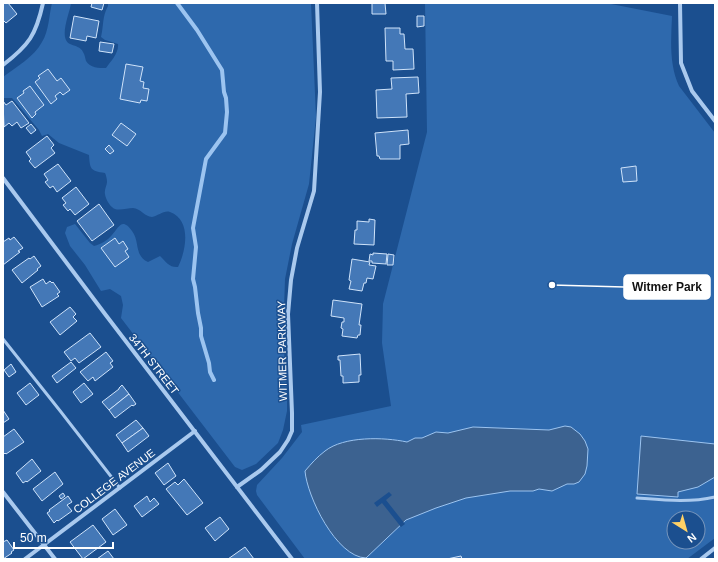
<svg xmlns="http://www.w3.org/2000/svg" width="718" height="562" viewBox="0 0 718 562" font-family="Arial,sans-serif">
<style>
.green{fill:#2e69ad;fill-rule:evenodd}
.water{fill:#3c6290;stroke:#9cc4f0}
.pier{fill:#1b4f8f}
.lines{fill:none;stroke-linecap:round;stroke-linejoin:round}
.stream{stroke:#9cc4f0;stroke-width:4}
.building{fill:#4478b7;stroke:#cfe3fa}
.service{stroke:#a9c9ee;stroke-width:3}
.minor{stroke:#a9c9ee;stroke-width:4}
.labels{text-anchor:middle;stroke-width:3;stroke-linejoin:round;paint-order:stroke}
.street-label{font-size:11px;fill:#fff;stroke:#1b4f8f}
.leader{fill:none;stroke:#fff;stroke-width:1.5}
.callout-dot{fill:#fff;stroke:#1b4f8f;stroke-width:1.5}
.callout{fill:#fff;stroke:#fff;stroke-width:1.5}
.callout-label{font-size:12px;text-anchor:middle;font-weight:bold;fill:#111}
</style>
<rect width="100%" height="100%" fill="#1b4f8f"/>
<g class="green">
<path d="M52 3H71C70 13 58 38 70 44 75 46 81 47 83 52 85 55 85 58 86 61 90 68 99 68 106 68 111 61 119 53 118 44L105 40 101 37C104 24 102 17 108 6V3H311L316 117 309 184 292 244 285 279 283 338 287 389V411L283 430 278 443 256 464 242 470 235 467 121 318 123 305 121 296 110 289 101 291 85 265 70 246 65 233 67 227 75 224 90 243 94 246C101 244 107 241 112 235 119 227 122 217 132 231 140 241 134 256 148 262L160 256C166 262 170 268 178 267 186 251 192 220 170 212 164 210 158 216 152 217 145 217 140 208 133 208 127 208 116 212 112 207 109 205 105 197 105 194 104 190 107 185 107 182 107 179 106 175 105 173 90 171 90 169 89 155L59 143 48 134 42 136 39 130 12 98H3V77C16 67 34 57 42 42 49 31 49 15 52 3Z"/>
<path d="M425 3H606L672 16C671 40 669 64 679 86L715 133V538L687 559H305L257 495 256 491 257 485 282 458 302 432 301 425 391 406 382 343 383 304 427 132ZM674 518H698V542H674Z"/>
</g>
<g class="water">
<path d="M565 426 571 427 580 434 585 441 588 449 587 466 585 474 579 482 574 484H567L552 491 539 489 533 491H510L466 498 436 508 406 520 366 558C336 557 307 496 305 471 311 464 317 457 325 451 344 436 384 437 407 442L415 438H422L436 432 448 433 473 427 549 430Z"/>
<path d="M641 436 715 444V477L698 487 678 492V497L637 494Z"/>
</g>
<path class="pier" d="M389 492 392 495 386 500 405 524 401 527 382 503 377 507 374 503Z"/>
<g class="lines">
<path class="stream" d="M177 3 197 30 222 70 224 92 226 98 227 112 225 133 206 159 193 228 196 247 193 279 195 287 198 313 201 328V336L209 363 210 372 214 380"/>
</g>
<g class="building">
<path d="M3 3H8L17 14 6 23 3 20Z"/>
<path d="M92 3H104L102 10 91 7Z"/>
<path d="M372 3H385L386 14H372Z"/>
<path d="M74 16 99 21 96 38 87 36 86 41 70 38Z"/>
<path d="M417 16H424V26L417 27Z"/>
<path d="M385 28H400V34H404L405 49H413L414 69 393 70V61H386Z"/>
<path d="M100 42 114 44 112 53 99 51Z"/>
<path d="M126 64 143 67 140 81 144 82 143 88 149 89 147 101 141 100 140 103 120 99Z"/>
<path d="M48 69 57 81 61 78 70 90 63 95 60 92 55 96 57 99 51 104 35 82 40 78 38 76Z"/>
<path d="M418 77 419 93 406 94 407 117 377 118 376 90 392 89 391 78Z"/>
<path d="M30 86 44 105 35 112 36 114 32 118 17 98 24 93 23 91Z"/>
<path d="M3 101 6 105 12 101 29 123 21 128 17 122 12 126 9 123 4 127Z"/>
<path d="M121 123 136 134 127 146 112 135Z"/>
<path d="M31 124 36 130 31 134 26 128Z"/>
<path d="M408 130 409 144 400 145V159H380L379 156H377L375 133Z"/>
<path d="M47 136 54 145 51 148 55 153 35 168 29 161 31 159 26 152Z"/>
<path d="M109 145 114 151 110 154 105 149Z"/>
<path d="M58 164 71 181 57 192 53 186 50 188 45 182 48 180 44 174Z"/>
<path d="M636 166 637 181 623 182 621 168Z"/>
<path d="M76 187 89 204 75 215 70 209 68 211 63 205 66 203 62 198Z"/>
<path d="M99 204 114 225 92 241 77 221Z"/>
<path d="M369 219 375 220 374 245 354 244 355 230H357V221L369 222Z"/>
<path d="M14 237 23 248 18 251 20 252 3 265V242L9 238 10 240Z"/>
<path d="M115 238 119 244 123 241 128 249 125 251 129 257 115 267 101 248Z"/>
<path d="M373 253 387 254 386 264 372 263V261H369L370 254 373 255Z"/>
<path d="M388 254 394 255 393 265H387Z"/>
<path d="M34 256 41 266 37 269 38 270 22 283 12 270 29 258 30 259Z"/>
<path d="M352 259 370 262 369 265 376 266 373 279 367 278 366 283H364L362 291 349 289 351 281 349 280Z"/>
<path d="M43 279 46 284 50 281 52 283 53 282 60 292 57 294 59 296 42 307 30 287Z"/>
<path d="M333 300 362 304 359 325H361L360 335H358L357 338 342 336 343 329 341 328 342 322H344V318L331 316Z"/>
<path d="M70 307 76 314 73 317 77 321 60 335 50 322Z"/>
<path d="M90 333 101 347 79 363 75 358 71 361 64 352Z"/>
<path d="M106 352 113 361 110 363 113 367 95 381 93 377 88 381 80 372Z"/>
<path d="M360 354 361 375H359V382L343 383V376H341L340 360H338V356Z"/>
<path d="M71 362 76 368 57 383 52 376Z"/>
<path d="M11 364 16 372 9 377 4 370Z"/>
<path d="M30 383 39 395 26 405 17 393Z"/>
<path d="M84 383 93 394 81 403 73 392Z"/>
<path d="M122 385 129 394 109 410 102 402 119 389V388Z"/>
<path d="M129 394 136 404 133 406 132 405 115 418 109 410Z"/>
<path d="M3 410 9 419 3 423Z"/>
<path d="M136 420 143 428 122 443 116 435Z"/>
<path d="M143 428 149 436 128 452 122 443Z"/>
<path d="M14 429 24 442 6 454 5 453 3 455V437Z"/>
<path d="M32 459 41 471 27 482 26 481 23 483 16 473Z"/>
<path d="M168 463 176 476 164 485 155 473Z"/>
<path d="M55 472 63 484 42 501 33 489Z"/>
<path d="M184 479 203 503 187 515 166 489 175 482 178 485Z"/>
<path d="M63 493 65 496 61 499 59 496Z"/>
<path d="M68 496 72 502 67 505 72 511 58 521 57 520 54 523 47 513 50 511 49 510Z"/>
<path d="M147 496 150 502 154 498 159 504 142 517 134 506Z"/>
<path d="M115 509 127 525 113 535 102 519Z"/>
<path d="M220 517 229 529 215 541 205 528Z"/>
<path d="M93 525 106 542 83 559 70 542Z"/>
<path d="M7 540 14 550 11 552 12 553 3 559V542Z"/>
<path d="M245 547 254 559H228Z"/>
<path d="M108 551 114 559H97Z"/>
<path d="M461 556 462 559H447Z"/>
</g>
<g class="lines">
<g class="service">
<path d="M3 339 61 412 120 488"/>
<path d="M637 498C663 500 689 503 715 497"/>
</g>
<g class="minor">
<path d="M680 3 681 63 692 91 715 121"/>
<path d="M3 65C29 45 36 35 43 3"/>
<path d="M3 178 105 314 292 559"/>
<path d="M237 487 261 470 280 452 288 440 292 431V413L288 314 291 280 297 248 314 191 320 92 317 3"/>
<path d="M3 492 55 559"/>
<path d="M25 559 195 431"/>
<path d="M701 559 715 548"/>
</g>
</g>
<g class="labels">
<g class="street-label">
<text transform="translate(282 351) rotate(-91)" y="4">WITMER PARKWAY</text>
<text transform="translate(154 364) rotate(52)" y="4">34TH STREET</text>
<text transform="translate(114 481) rotate(-37)" y="4">COLLEGE AVENUE</text>
</g>
</g>
<path class="leader" d="M552 285L624 287"/>
<circle class="callout-dot" cx="552" cy="285" r="4"/>
<rect class="callout" x="624" y="275" width="86" height="24" rx="4"/>
<g class="callout-label">
<text x="667" y="291">Witmer Park</text>
</g>
<rect width="718" height="562" fill="none" stroke="#ffffff" stroke-width="8"/>
<g transform="translate(686 530) rotate(143)"><circle r="19" fill="#1b4f8f" stroke="#7695bc"/>
<path d="M0-3L7 15L0 10L-7 15Z" fill="#ffd166"/>
<text y="-6" font-size="11" font-weight="bold" text-anchor="middle" fill="#ffffff">N</text>
</g>
<path d="M14 542v6h99v-6" fill="none" stroke="#ffffff" stroke-width="2"/>
<text x="20" y="542" font-size="12" fill="#ffffff" stroke="#1b4f8f" stroke-width="3" paint-order="stroke">50 m</text>
</svg>
